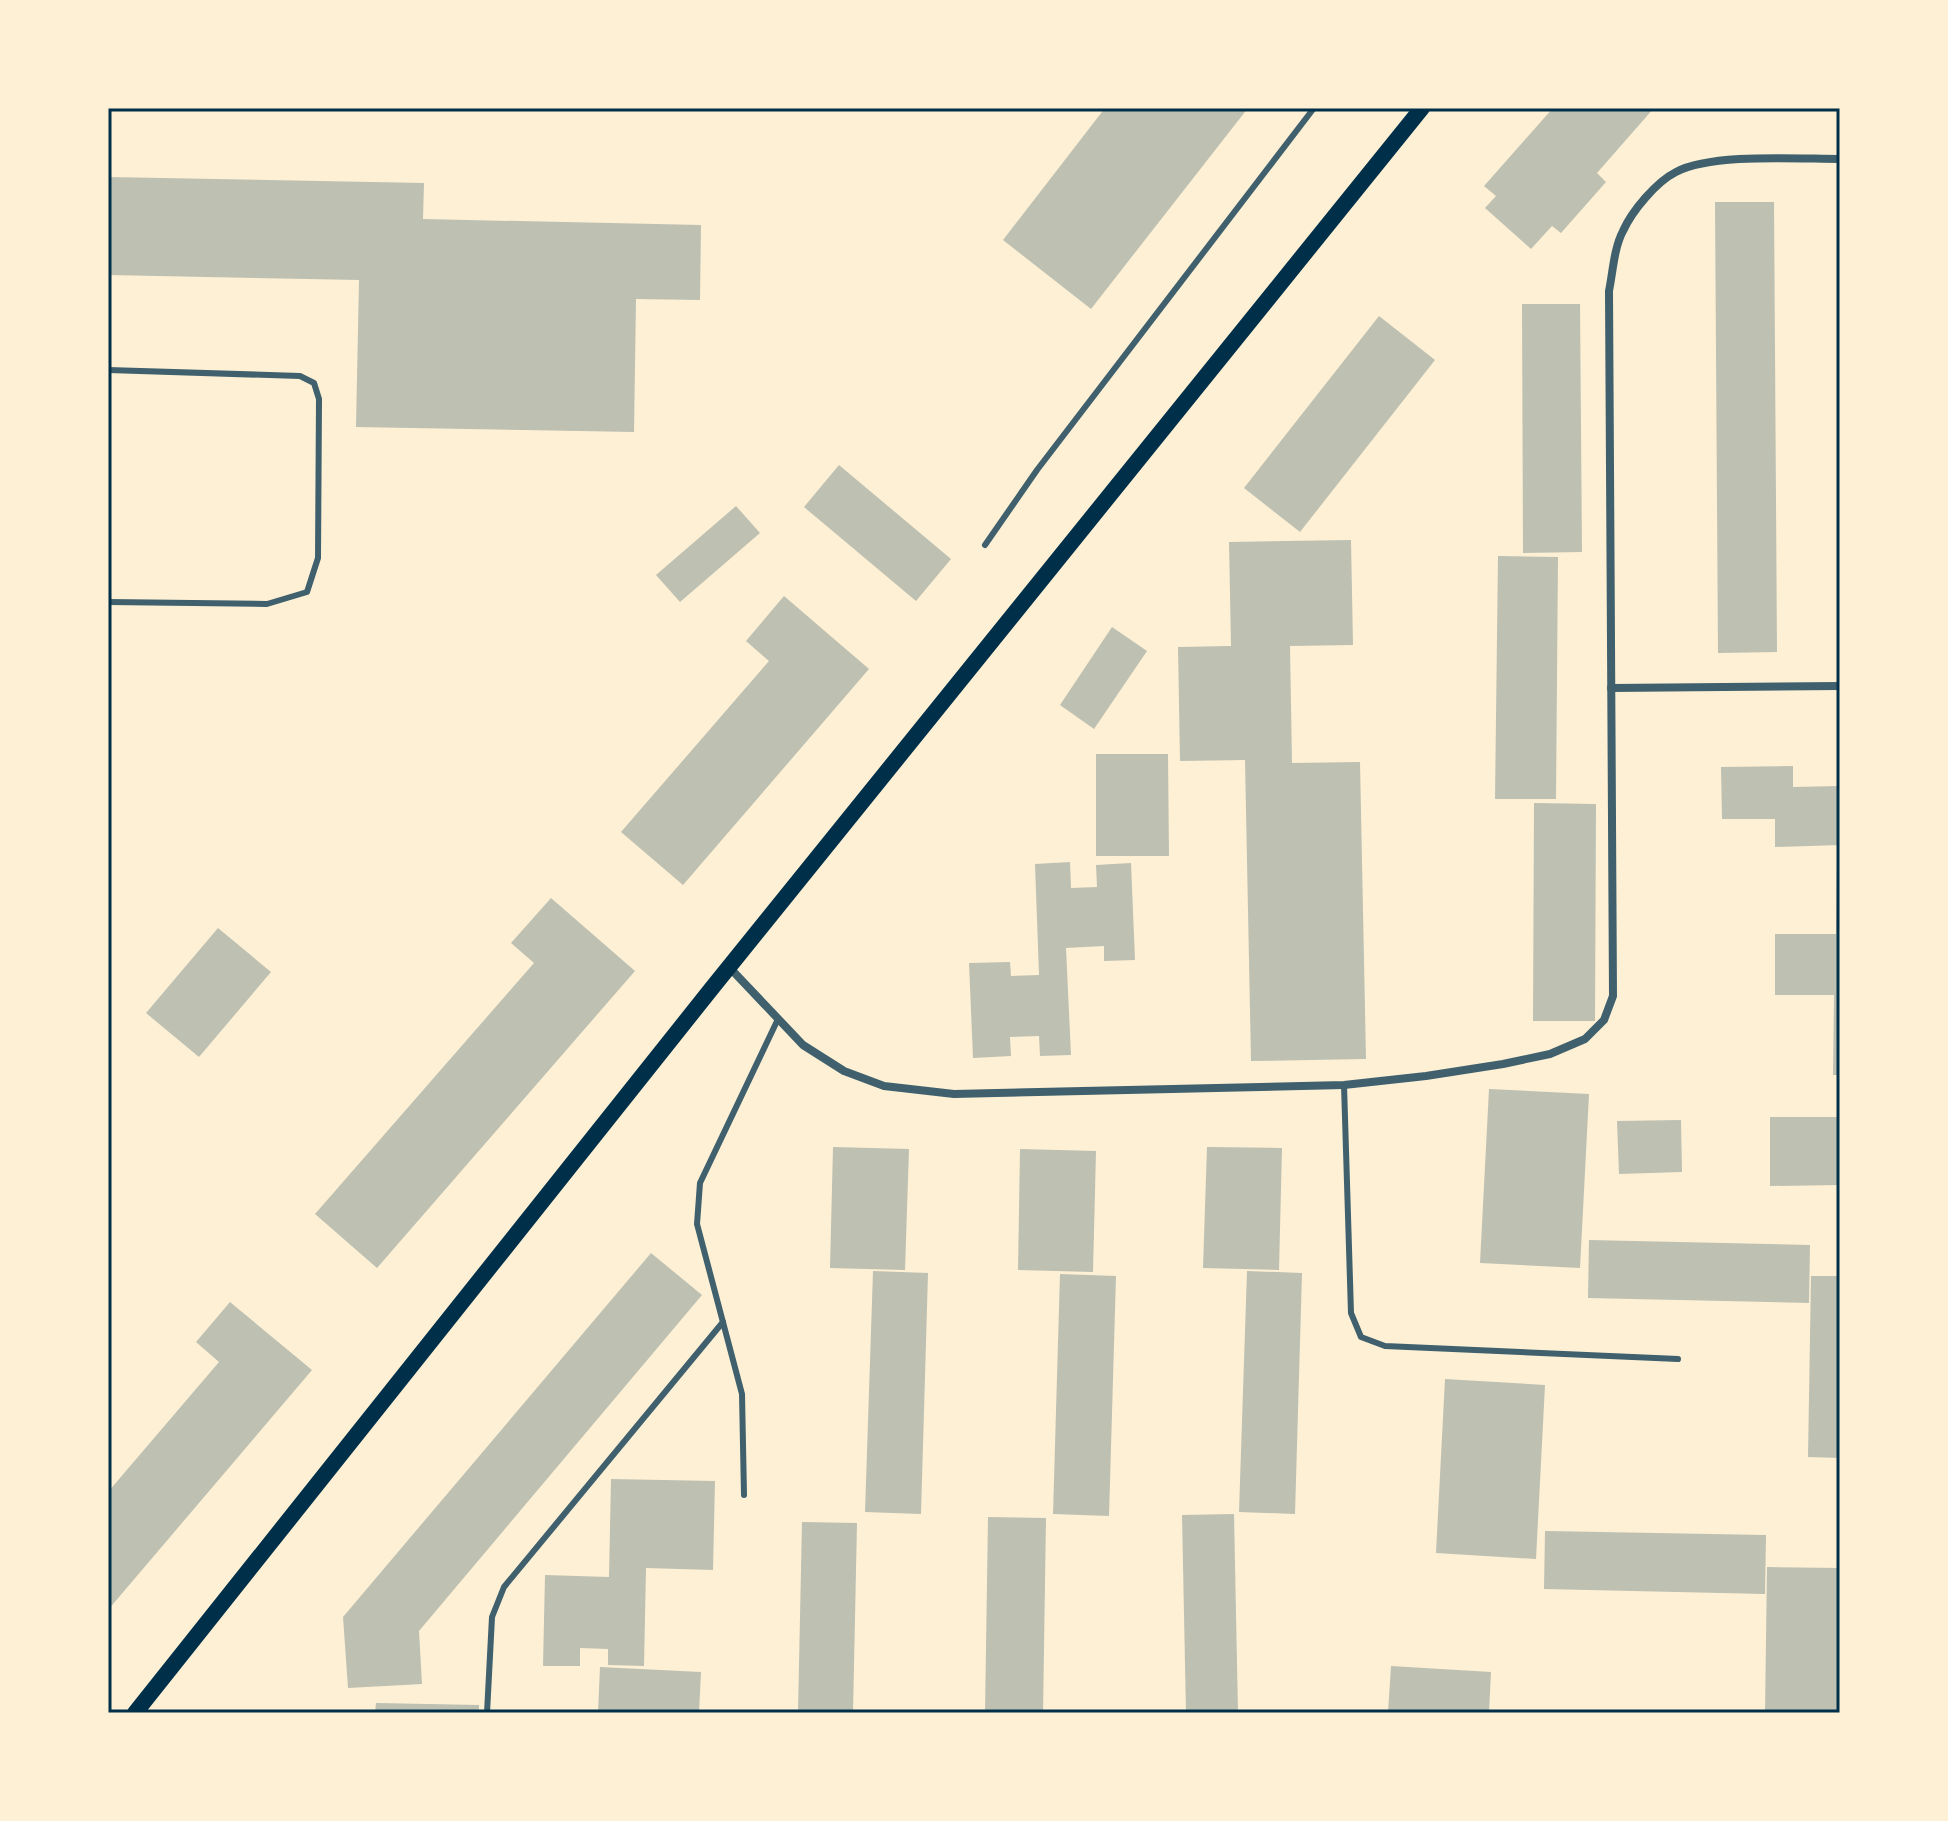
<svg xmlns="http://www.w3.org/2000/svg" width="1948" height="1821" viewBox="0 0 1948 1821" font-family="Merriweather,serif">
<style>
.building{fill:#bec0b2}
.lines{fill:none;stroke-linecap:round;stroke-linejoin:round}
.service{stroke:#3f606c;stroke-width:6}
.minor{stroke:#3f606c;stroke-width:8}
.secondary{stroke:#003049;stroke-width:16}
.neatline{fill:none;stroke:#003049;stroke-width:3}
</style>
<rect width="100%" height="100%" fill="#fdf0d5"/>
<g class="building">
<path d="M1105 108H1248L1091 309 1003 240Z"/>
<path d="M1553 108H1654L1597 173 1606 182 1561 233 1552 226 1531 249 1485 208 1496 196 1484 186Z"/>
<path d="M108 177 424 183 423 219 701 225 700 300 636 299 634 432 356 427 359 280 108 275Z"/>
<path d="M1715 202H1774L1777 652 1718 653Z"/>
<path d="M1522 304H1580L1582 552 1523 553Z"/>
<path d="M1379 316 1435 360 1300 532 1244 488Z"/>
<path d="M839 465 951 559 916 601 804 507Z"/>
<path d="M736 506 760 533 680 602 656 575Z"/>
<path d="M1351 540 1353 645 1290 646 1292 763 1360 762 1366 1059 1251 1061 1245 760 1180 761 1178 647 1231 646 1229 542Z"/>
<path d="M1498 556 1558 557 1556 799H1495Z"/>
<path d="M784 596 869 669 683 885 621 832 769 661 746 641Z"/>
<path d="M1112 627 1147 651 1094 729 1060 705Z"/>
<path d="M1096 754H1168L1169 856H1096Z"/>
<path d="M1793 766V787L1840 786V845L1775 847V819H1722L1721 767Z"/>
<path d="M1534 803 1596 804 1595 1021H1533Z"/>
<path d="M1070 862 1071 888 1097 887 1096 865 1131 863 1135 960 1104 961V946L1066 948 1071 1055 1040 1056 1039 1036 1010 1037 1011 1056 973 1058 969 963 1010 962 1011 976 1039 975 1035 864Z"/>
<path d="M1837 863H1840V1075H1833L1834 995H1775V934H1836Z"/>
<path d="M551 898 635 971 377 1268 315 1214 534 963 511 943Z"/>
<path d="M218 928 271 972 199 1057 146 1013Z"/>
<path d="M1489 1089 1589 1094 1580 1268 1480 1263Z"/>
<path d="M1770 1117H1840V1185L1770 1186Z"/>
<path d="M1681 1120 1682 1172 1619 1174 1617 1121Z"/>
<path d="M833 1147 909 1149 905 1270 830 1268Z"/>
<path d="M1207 1147 1282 1148 1279 1270 1203 1268Z"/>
<path d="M1020 1149 1096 1151 1093 1272 1018 1270Z"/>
<path d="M1589 1240 1810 1245 1809 1303 1588 1298Z"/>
<path d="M651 1253 702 1295 419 1631 422 1684 348 1688 343 1617Z"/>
<path d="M873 1271 928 1273 921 1514 865 1512Z"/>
<path d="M1247 1271 1302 1273 1295 1514 1239 1512Z"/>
<path d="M1060 1274 1116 1276 1109 1516 1053 1514Z"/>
<path d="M1811 1276H1840V1458L1808 1457Z"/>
<path d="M230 1302 312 1370 108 1610V1492L219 1362 196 1342Z"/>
<path d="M1445 1379 1545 1385 1536 1559 1436 1553Z"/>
<path d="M611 1479 715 1481 713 1570 646 1568 644 1666 608 1665V1649L580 1648V1666H543L545 1575 609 1577Z"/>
<path d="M1234 1514 1238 1713H1186L1182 1515Z"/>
<path d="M988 1517 1046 1518 1043 1713H985Z"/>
<path d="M802 1522 857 1523 853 1713H798Z"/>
<path d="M1545 1531 1766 1535 1765 1594 1544 1589Z"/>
<path d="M1767 1567 1840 1568V1713H1765Z"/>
<path d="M1391 1666 1491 1672 1489 1713H1388Z"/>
<path d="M600 1667 701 1672 699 1713H598Z"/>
<path d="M376 1703 479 1705V1713H375Z"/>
</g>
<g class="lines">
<g class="service">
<path d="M108 370 300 376 314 383 319 399 318 558 307 592 267 604 108 602"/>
<path d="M985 545 1037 470 1314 108"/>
<path d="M1344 1085 1351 1313 1361 1337 1385 1346 1678 1359"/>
<path d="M744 1495 742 1394 697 1224 700 1183 778 1019"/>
<path d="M487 1713 492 1617 504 1587 723 1322"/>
</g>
<g class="minor">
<path d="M1611 688 1840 686"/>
<path d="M729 967 803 1045 844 1071 884 1086 954 1094 1344 1085 1426 1076 1503 1064 1550 1054 1585 1039 1604 1020 1613 996 1609 291C1613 271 1614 248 1623 231 1632 211 1656 182 1676 172 1712 153 1797 159 1840 159"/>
</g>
<path class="secondary" d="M135 1713 712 988 1422 108"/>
</g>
<rect width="1948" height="1821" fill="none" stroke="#fdf0d5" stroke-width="220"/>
<rect x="110" y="110" width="1728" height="1601" class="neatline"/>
</svg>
